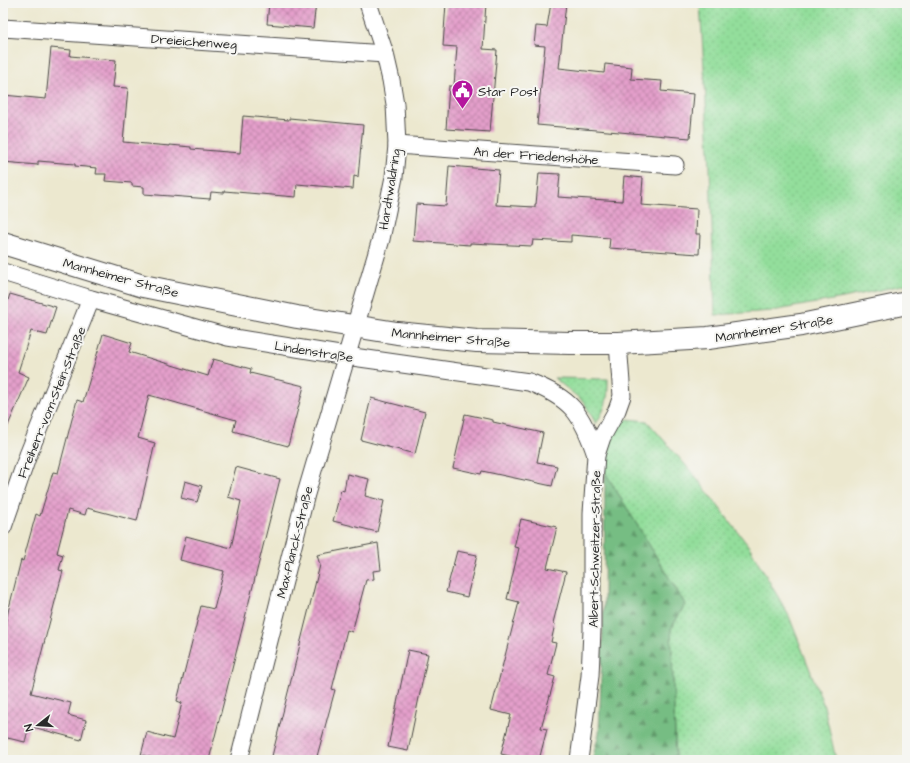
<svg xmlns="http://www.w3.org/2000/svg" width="910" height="763" viewBox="0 0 910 763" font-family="'Architects Daughter',sans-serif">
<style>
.grass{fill:url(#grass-dots);stroke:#5f8463}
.forest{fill:url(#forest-firs);stroke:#507457}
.building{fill:url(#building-cross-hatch)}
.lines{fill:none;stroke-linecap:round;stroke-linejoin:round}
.street-casing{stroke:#484744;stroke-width:19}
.secondary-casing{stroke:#484744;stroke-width:24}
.street{stroke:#fff;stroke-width:17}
.secondary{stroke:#fff;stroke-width:22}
.labels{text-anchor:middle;stroke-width:4;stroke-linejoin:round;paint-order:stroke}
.street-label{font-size:13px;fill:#2b2b2b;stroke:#f6f6f2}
.poi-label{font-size:13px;fill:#2b2b2b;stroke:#f6f6f2;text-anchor:start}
</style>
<defs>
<pattern id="grass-dots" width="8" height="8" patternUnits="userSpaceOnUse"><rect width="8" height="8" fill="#93de9b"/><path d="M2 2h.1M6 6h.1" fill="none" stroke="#7fbf86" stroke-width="1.8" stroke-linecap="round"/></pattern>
<pattern id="forest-firs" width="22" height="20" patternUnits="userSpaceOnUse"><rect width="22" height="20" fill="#76bd83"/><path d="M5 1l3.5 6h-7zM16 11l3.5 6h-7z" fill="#619a6b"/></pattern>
<pattern id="building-cross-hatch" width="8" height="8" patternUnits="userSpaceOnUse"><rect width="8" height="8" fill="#e49fcb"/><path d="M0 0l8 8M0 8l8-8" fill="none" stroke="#b982a5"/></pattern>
</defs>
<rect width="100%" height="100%" fill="#f6f6f2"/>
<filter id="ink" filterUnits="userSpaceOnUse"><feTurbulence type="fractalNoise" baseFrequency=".025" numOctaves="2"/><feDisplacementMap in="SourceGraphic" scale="8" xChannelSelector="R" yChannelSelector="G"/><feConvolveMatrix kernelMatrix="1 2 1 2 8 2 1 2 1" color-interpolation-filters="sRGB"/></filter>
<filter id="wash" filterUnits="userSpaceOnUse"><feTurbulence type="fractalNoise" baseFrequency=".012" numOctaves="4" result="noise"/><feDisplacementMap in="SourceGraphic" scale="16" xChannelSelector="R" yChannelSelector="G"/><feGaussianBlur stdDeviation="0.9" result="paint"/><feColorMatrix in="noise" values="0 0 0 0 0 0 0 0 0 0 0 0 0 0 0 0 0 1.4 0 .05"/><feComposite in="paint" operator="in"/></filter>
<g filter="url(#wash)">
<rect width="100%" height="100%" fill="#ece8cf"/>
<g class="grass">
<path d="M700 3H907V284L843 298 772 311 715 315 710 168Z"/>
<path d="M554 378 608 379C608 400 607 405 596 424L584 402Z"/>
<path d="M628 419 647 421 696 477 750 548 789 616 824 706 836 760H676L671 629 685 604 605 472 608 442 617 426Z"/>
</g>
<path class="forest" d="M605 472 685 604 671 629 676 760H592L599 733 604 598Z"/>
<g id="blocks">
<g class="building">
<path d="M269 3H316L313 28 267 24Z"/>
<path d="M446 3H486L483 49 497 50 490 132 446 129 449 86H454L457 47 443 46Z"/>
<path d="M551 3H566L559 68 604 73 605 64 632 67 631 79 662 81 661 91 694 94 690 138 537 125 545 46 534 45 536 26 547 27Z"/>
<path d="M51 48 71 50 70 56 116 60 113 87 128 88 123 142 170 146V145L191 147V149L240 153 243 116 289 120V118L363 125 358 177 354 176 353 189 297 184 296 197 224 191V193L211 192 210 199 144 194V187L132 186V183L105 181 106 174H96L97 168 75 166V164L38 161V165L3 162V95L46 99Z"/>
<path d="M449 166 499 170 496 205 535 207V204H536L539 173 560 174 558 197 622 201 624 176 643 178 641 205 697 209 696 234H700L699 254 609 248 610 238 571 235V242L533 240 532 246 470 243V245L413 241 416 204 446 206Z"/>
<path d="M10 294 56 307 47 335 31 331 18 372 29 377 3 437V316Z"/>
<path d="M103 334 132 343 129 352 208 376 213 359 251 369 250 373 304 386 288 446 233 431 236 420 149 395 138 438 155 443 137 521 87 508 85 515 68 510 57 553 63 555 59 570 63 571 31 693 71 703 68 715 86 720 81 740 29 726 25 742 3 737V632L21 560 23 561 36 514 40 516 53 472 58 473 77 400 83 402Z"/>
<path d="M371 398 425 412 415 454 361 440Z"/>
<path d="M465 414 493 420V422L543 433 537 462 557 466 552 486 482 471 481 474 453 468Z"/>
<path d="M236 467 280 479 209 760H163L141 755 147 732 173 739 182 703 177 701 201 606 214 609 224 571 180 560 186 536 231 548 241 501 228 497Z"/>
<path d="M347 474 369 479 365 496 384 501 377 532 333 521 341 490 344 491Z"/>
<path d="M185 481 202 486 197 502 181 498Z"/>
<path d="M521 519 557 527 547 568 566 572 553 623 555 624 551 642 556 643 548 675 555 677 541 728 547 729 539 760H526L501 754 511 715 491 710 519 602 507 599 519 548 514 547Z"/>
<path d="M378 543 381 570 373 571 374 579 366 580 352 632 347 630 332 689 335 690 316 760H288L272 756 320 565 317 555Z"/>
<path d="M457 551 477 555 467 597 446 592Z"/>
<path d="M408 650 428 654 408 751 388 747Z"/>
</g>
</g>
</g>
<g filter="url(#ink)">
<use href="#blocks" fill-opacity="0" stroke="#484744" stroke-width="1"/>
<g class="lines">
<defs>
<g id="street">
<path d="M3 28 385 54"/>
<path d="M397 145 675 165"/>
<path d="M3 272 91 299 228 337 346 356 529 382C571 398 582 413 596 455"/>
<path d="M3 527 28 455 91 299"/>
<path d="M239 760 306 494 381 239 394 177 397 145 395 104 391 80 385 54 368 3"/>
<path d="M579 760 590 676 592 630V513L596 455 602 437 617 410 622 396 618 343"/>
</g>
<path id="secondary" d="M3 243 143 286 297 317 397 333 477 341 570 343H618L708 338 801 325 907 303"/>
</defs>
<use href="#street" class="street-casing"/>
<use href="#secondary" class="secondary-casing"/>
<use href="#street" class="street"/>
<use href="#secondary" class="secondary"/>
</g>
</g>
<defs>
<symbol id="civic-pin" viewBox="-11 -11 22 30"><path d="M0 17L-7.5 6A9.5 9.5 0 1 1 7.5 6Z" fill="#b5179e" stroke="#f6f6f2"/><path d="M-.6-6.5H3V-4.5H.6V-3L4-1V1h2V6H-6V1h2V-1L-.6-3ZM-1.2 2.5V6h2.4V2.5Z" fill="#fff"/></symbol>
</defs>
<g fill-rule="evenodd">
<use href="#civic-pin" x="450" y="78" width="25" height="34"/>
</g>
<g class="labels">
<g class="street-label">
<text transform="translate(194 41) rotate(4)" y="5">Dreieichenweg</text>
<text transform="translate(536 155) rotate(4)" y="5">An der Friedenshöhe</text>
<text transform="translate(389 189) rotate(-81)" y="5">Hardtwaldring</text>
<text transform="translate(121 277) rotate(15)" y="5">Mannheimer Straße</text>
<text transform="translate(774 328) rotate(-9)" y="5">Mannheimer Straße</text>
<text transform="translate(451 337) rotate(5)" y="5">Mannheimer Straße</text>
<text transform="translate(314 351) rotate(9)" y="5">Lindenstraße</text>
<text transform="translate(51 402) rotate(-68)" y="5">Freiherr-vom-Stein-Straße</text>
<text transform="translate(294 542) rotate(-76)" y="5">Max-Planck-Straße</text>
<text transform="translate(594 549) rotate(-89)" y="5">Albert-Schweitzer-Straße</text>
</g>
<g class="poi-label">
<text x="478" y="96">Star Post</text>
</g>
</g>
<rect width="910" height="763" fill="none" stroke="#f6f6f2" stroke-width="16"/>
<g transform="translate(38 725) rotate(253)" stroke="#f6f6f2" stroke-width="3" paint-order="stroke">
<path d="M0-3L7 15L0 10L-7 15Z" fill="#2b2b2b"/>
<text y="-6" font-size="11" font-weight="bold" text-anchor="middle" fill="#2b2b2b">N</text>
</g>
</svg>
